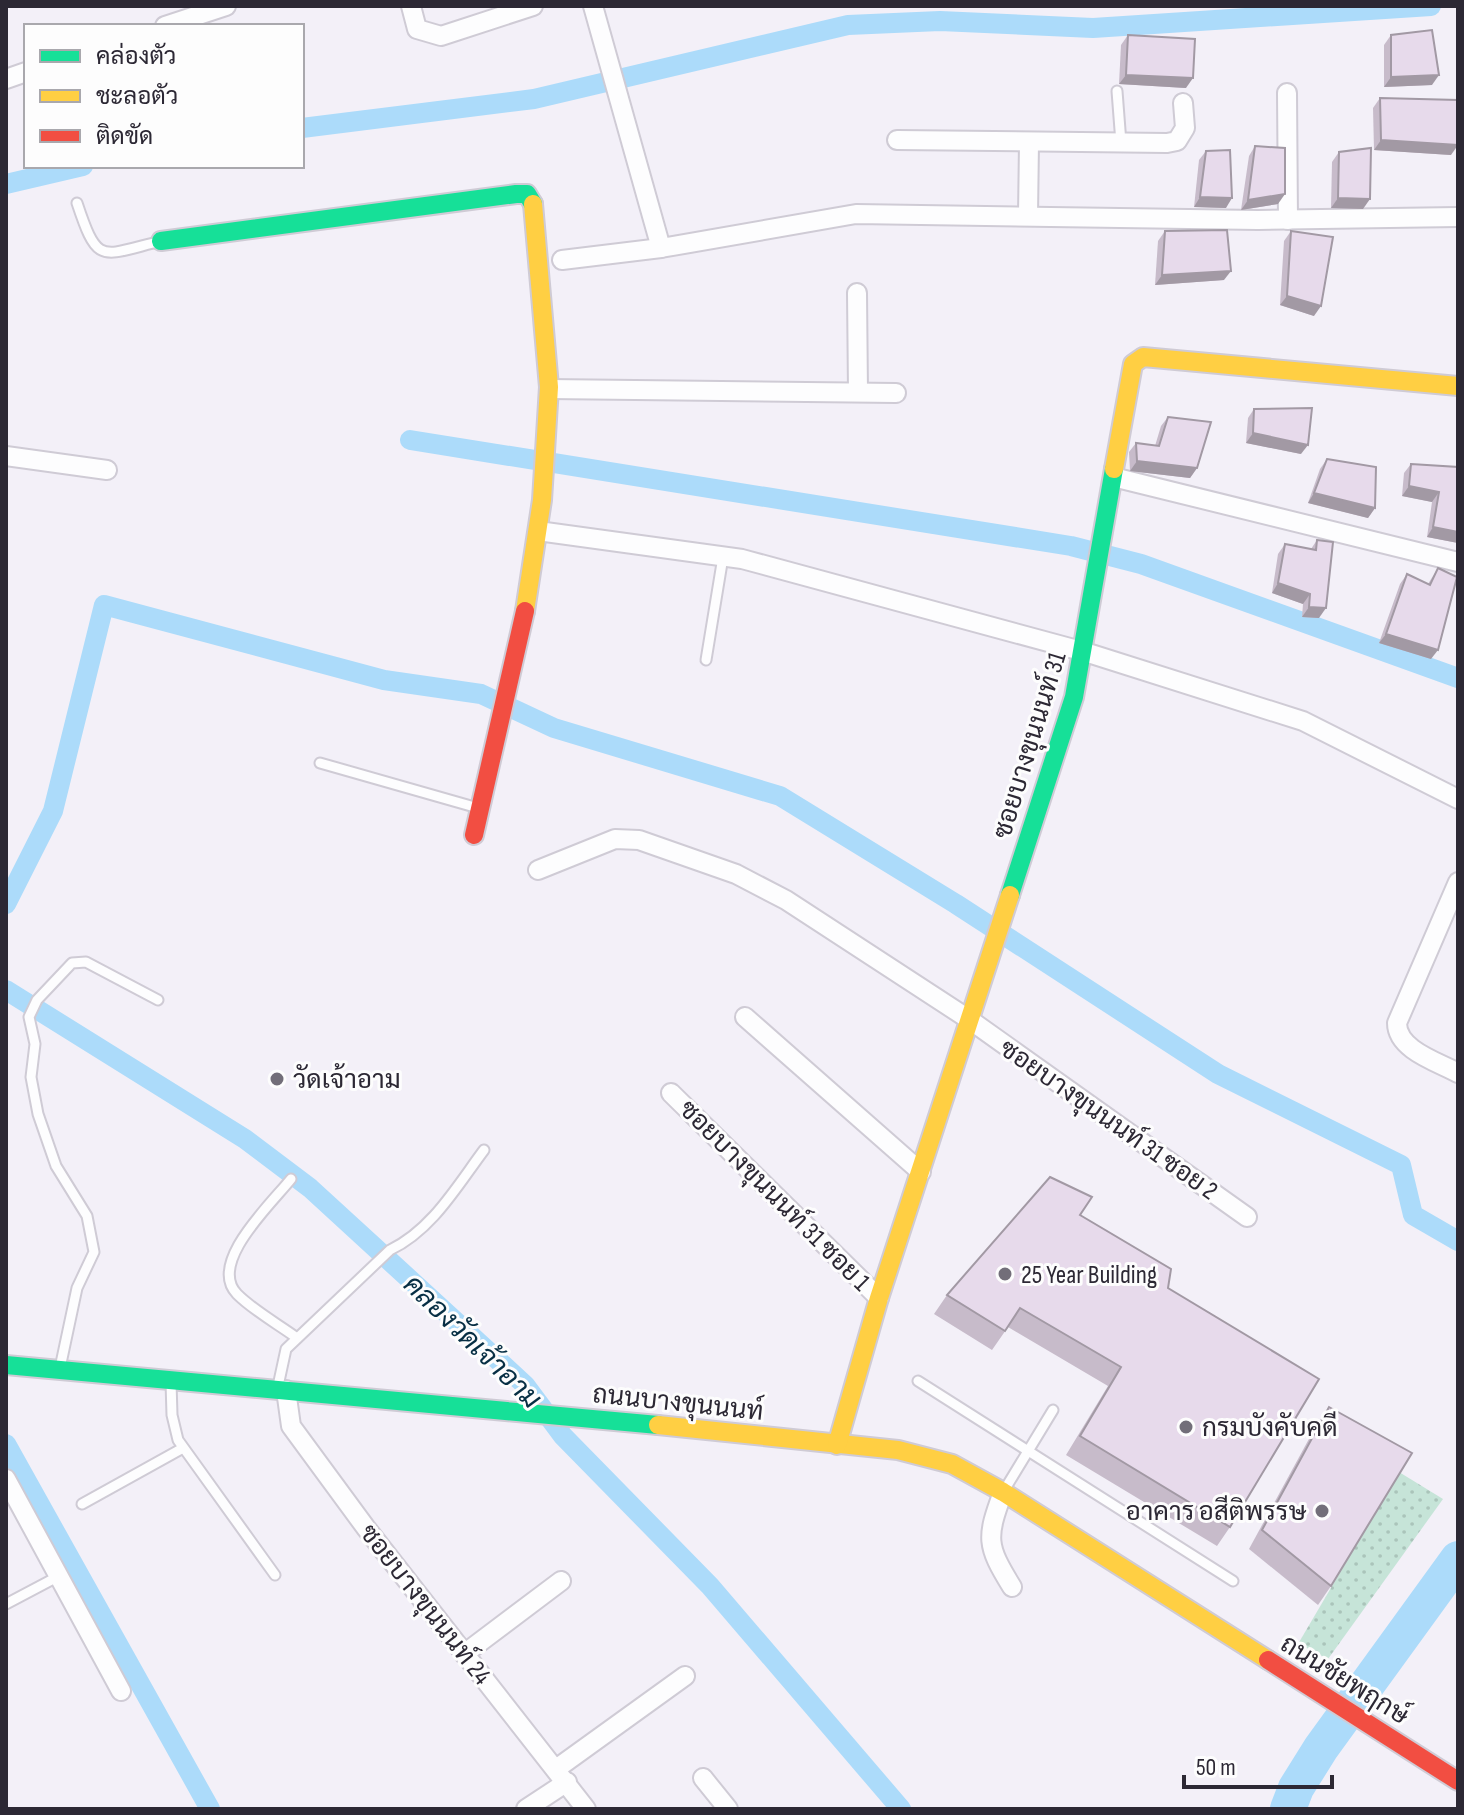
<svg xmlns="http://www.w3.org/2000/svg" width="1464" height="1815" viewBox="0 0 1464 1815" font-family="'Sofia Sans Condensed',Sarabun,sans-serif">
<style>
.park{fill:url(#park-dots)}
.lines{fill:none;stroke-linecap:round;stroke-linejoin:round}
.canal{stroke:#acdbfa;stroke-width:20}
.river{stroke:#acdbfa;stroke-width:36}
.lane-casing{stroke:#cfcbd5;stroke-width:13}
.street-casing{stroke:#cfcbd5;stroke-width:22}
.fast-casing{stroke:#cfcbd5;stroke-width:22}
.slow-casing{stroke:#cfcbd5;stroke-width:22}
.jam-casing{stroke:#cfcbd5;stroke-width:22}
.lane{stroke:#fdfdfe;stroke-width:9}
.street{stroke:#fdfdfe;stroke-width:18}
.fast{stroke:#16e098;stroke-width:18}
.slow{stroke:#ffcf43;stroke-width:18}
.jam{stroke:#f24e42;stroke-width:18}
.wall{fill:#c7bbca}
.shaded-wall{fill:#a299a4}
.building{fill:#e7daeb;stroke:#a299a4;stroke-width:2}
.poi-dot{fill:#726e79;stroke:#fdfdfd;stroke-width:3}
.labels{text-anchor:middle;stroke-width:6;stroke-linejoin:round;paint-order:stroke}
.street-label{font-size:26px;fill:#2c2834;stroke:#fdfdfd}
.poi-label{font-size:26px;fill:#2c2834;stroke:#fdfdfd;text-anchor:start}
.water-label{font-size:28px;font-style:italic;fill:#072f44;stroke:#fdfdfd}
</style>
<defs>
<pattern id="park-dots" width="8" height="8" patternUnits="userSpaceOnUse" patternTransform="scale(2)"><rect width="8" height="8" fill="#c6e4d8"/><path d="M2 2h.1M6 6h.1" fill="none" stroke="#aac4ba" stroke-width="1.8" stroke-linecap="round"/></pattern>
</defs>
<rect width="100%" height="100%" fill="#f3f0f8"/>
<path class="park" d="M1399 1472 1443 1499 1328 1659 1298 1644Z"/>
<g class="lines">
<g class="canal">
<path d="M302 128 534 99 848 25 940 21 1093 28 1431 6"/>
<path d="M6 184 83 166"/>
<path d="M410 440 1071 546 1141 564 1458 678"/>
<path d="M6 904 53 811 104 605 384 680 481 694 554 728 780 796 956 904 1218 1074 1401 1165 1413 1215 1458 1241"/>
<path d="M6 990 245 1139 310 1188 525 1385 563 1436 710 1586 901 1809"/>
<path d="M6 1444 210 1809"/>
</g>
<path class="river" d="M1288 1809 1296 1788 1321 1748 1458 1559"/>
<defs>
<g id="lane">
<path d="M1117 91 1121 143"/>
<path d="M77 203C98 266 100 256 161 241"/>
<path d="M706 660 723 557"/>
<path d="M320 763 478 808"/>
<path d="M291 1179C272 1203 207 1263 237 1294 254 1311 278 1324 297 1338"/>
<path d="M60 1368 77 1288 94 1252 87 1216 56 1166 38 1114 31 1077 35 1044 29 1017 37 1000 72 963 86 962 158 1000"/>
<path d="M918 1381 1233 1581"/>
<path d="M171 1382 172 1415 178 1440 275 1575"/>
<path d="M278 1386 286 1349 390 1250C432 1230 457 1186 484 1150"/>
<path d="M1005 1489 1053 1410"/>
<path d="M82 1504 183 1448"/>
<path d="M6 1604 59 1576"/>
</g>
<g id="street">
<path d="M411 6 417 29 441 36 533 6"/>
<path d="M593 6 661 248"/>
<path d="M165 26 226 6"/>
<path d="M6 79 26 72"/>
<path d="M1287 93 1288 220"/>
<path d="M897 140 1167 143 1177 141 1185 128 1183 103"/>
<path d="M1028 215 1029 143"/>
<path d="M562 260 661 248 856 214 1258 220 1458 217"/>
<path d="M857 293 858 392"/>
<path d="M549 389 896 393"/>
<path d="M6 456 107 470"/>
<path d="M1113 477 1458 562"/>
<path d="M538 531 742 559 1085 652 1303 721 1458 799"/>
<path d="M538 870 615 839 639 840 736 874 786 900 970 1020 1247 1217"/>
<path d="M1458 882 1397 1023C1397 1050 1438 1062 1458 1073"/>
<path d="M745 1017 921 1172"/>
<path d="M671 1093 879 1298"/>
<path d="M286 1390 291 1426 366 1528 586 1809"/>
<path d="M6 1479 121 1691"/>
<path d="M1003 1492C986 1538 986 1545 1012 1587"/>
<path d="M464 1654 561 1581"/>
<path d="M556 1769 685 1676"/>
<path d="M703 1778 728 1809"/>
<path d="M526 1809 567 1782"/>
</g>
<g id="fast">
<path d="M161 241 516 194H527L533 204"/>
<path d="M1010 895 1074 697 1114 469"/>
<path d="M6 1365 658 1425"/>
</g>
<g id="slow">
<path d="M1114 469 1133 364 1143 357 1458 386"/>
<path d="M525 611 542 500 549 387 533 204"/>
<path d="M658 1425 898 1450 952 1464 1003 1492 1268 1660"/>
<path d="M837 1445 879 1298 1010 895"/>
</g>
<g id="jam">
<path d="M474 835 525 611"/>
<path d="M1268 1660 1458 1781"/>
</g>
</defs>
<use href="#lane" class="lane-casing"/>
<use href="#street" class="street-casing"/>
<use href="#fast" class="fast-casing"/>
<use href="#slow" class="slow-casing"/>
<use href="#jam" class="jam-casing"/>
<use href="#lane" class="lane"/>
<use href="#street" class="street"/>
<use href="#fast" class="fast"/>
<use href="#slow" class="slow"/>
<use href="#jam" class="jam"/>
</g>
<g class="wall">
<path d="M1128 35 1186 88 1119 84 1121 45Z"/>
<path d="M1391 35 1432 85 1384 87V45Z"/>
<path d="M1380 98 1451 155 1374 150 1373 108Z"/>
<path d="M1255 146 1278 204 1241 210 1249 156Z"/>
<path d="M1206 151 1226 208 1194 207 1199 160Z"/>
<path d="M1339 152 1363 209 1331 208 1332 162Z"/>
<path d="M1165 231 1224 280 1155 285 1158 241Z"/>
<path d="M1291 231 1314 316 1280 305 1284 241Z"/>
<path d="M1254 409 1301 454 1246 443 1248 418Z"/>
<path d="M1168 417 1197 468 1190 478 1130 471 1129 452 1136 443 1155 446 1161 426Z"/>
<path d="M1327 459 1375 508 1368 518 1308 503 1320 469Z"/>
<path d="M1411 464 1458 467V543L1427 537 1432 502 1402 496 1404 473Z"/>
<path d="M1317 540 1319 618 1302 617 1303 604 1272 593 1278 554 1285 544 1311 549Z"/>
<path d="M1438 568 1431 659 1379 643 1400 584 1407 574 1428 584Z"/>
<path d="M1080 1215 1168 1288 1230 1527 1217 1546 1066 1455 1108 1386 1008 1327 992 1350 934 1314 947 1295Z"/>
<path d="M1329 1407 1331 1586 1318 1605 1249 1549 1316 1426Z"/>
</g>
<g class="shaded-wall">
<path d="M1126 75 1193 78 1186 88 1119 84Z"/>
<path d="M1439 75 1432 85 1384 87 1391 77Z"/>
<path d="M1381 140 1458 145 1451 155 1374 150Z"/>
<path d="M1285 194 1278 204 1241 210 1248 200Z"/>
<path d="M1200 197 1232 198 1226 208 1194 207Z"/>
<path d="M1338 198 1370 199 1363 209 1331 208Z"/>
<path d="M1231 271 1224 280 1155 285 1162 275Z"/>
<path d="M1287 296 1321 306 1314 316 1280 305Z"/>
<path d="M1253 433 1308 445 1301 454 1246 443Z"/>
<path d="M1137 461 1197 468 1190 478 1130 471Z"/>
<path d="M1409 486 1439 492 1432 502 1402 496Z"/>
<path d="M1314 493 1375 508 1368 518 1308 503Z"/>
<path d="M1433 527 1458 532V543L1427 537Z"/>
<path d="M1278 583 1310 594 1303 604 1272 593Z"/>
<path d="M1309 607 1326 608 1319 618 1302 617Z"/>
<path d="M1386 634 1438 650 1431 659 1379 643Z"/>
</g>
<g class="building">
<path d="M1432 30 1439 75 1391 77V35Z"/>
<path d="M1128 35 1195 39 1193 78 1126 75Z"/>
<path d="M1380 98 1458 100V145L1381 140Z"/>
<path d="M1255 146 1285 148V194L1248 200Z"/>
<path d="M1371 148 1370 199 1338 198 1339 152Z"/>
<path d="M1230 150 1232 198 1200 197 1206 151Z"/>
<path d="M1227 230 1231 271 1162 275 1165 231Z"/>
<path d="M1291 231 1333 237 1321 306 1287 296Z"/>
<path d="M1312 408 1308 445 1253 433 1254 409Z"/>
<path d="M1168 417 1211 422 1197 468 1137 461 1136 443 1159 446Z"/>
<path d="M1327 459 1376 467 1375 508 1314 493Z"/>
<path d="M1411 464 1458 467V532L1433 527 1439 492 1409 486Z"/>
<path d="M1317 540 1333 542 1326 608 1309 607 1310 594 1278 583 1285 544 1316 550Z"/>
<path d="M1438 568 1457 577 1438 650 1386 634 1407 574 1430 585Z"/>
<path d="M1050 1177 1092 1197 1080 1215 1171 1269 1168 1288 1319 1379 1230 1527 1080 1436 1121 1367 1020 1308 1005 1331 947 1295Z"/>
<path d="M1329 1407 1412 1453 1331 1586 1262 1530Z"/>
</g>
<g class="poi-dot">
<circle cx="277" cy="1079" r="8"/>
<circle cx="1005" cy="1274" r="8"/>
<circle cx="1186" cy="1427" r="8"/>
<circle cx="1322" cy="1511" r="8"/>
</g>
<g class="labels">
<g class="street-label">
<text transform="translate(1029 745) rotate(-73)" y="9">ซอยบางขุนนนท์ 31</text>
<text transform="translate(1109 1119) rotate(35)" y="9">ซอยบางขุนนนท์ 31 ซอย 2</text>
<text transform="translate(775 1195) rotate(45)" y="9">ซอยบางขุนนนท์ 31 ซอย 1</text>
<text transform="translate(678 1402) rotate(6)" y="9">ถนนบางขุนนนท์</text>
<text transform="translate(426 1604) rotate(52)" y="9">ซอยบางขุนนนท์ 24</text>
<text transform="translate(1345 1679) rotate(32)" y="9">ถนนชัยพฤกษ์</text>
</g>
<g class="poi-label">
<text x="293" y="1088">วัดเจ้าอาม</text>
<text x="1021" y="1283">25 Year Building</text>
<text x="1202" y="1436">กรมบังคับคดี</text>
<text x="1306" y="1520" text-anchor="end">อาคาร อสีติพรรษ</text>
</g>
<g class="water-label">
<text transform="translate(473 1341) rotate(44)" y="10">คลองวัดเจ้าอาม</text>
</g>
</g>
<rect width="1464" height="1815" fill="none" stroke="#2c2834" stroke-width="16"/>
<rect x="24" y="24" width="280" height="144" fill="#fdfdfd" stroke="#a9a8ad" stroke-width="2"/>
<rect x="40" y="50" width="40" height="12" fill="#16e098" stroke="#a9a8ad" stroke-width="2"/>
<text x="96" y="64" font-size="24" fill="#2c2834">คล่องตัว</text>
<rect x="40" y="90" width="40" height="12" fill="#ffcf43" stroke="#a9a8ad" stroke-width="2"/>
<text x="96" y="104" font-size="24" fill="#2c2834">ชะลอตัว</text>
<rect x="40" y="130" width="40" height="12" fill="#f24e42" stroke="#a9a8ad" stroke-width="2"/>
<text x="96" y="144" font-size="24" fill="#2c2834">ติดขัด</text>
<path d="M1184 1775v12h148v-12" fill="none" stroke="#2c2834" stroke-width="4"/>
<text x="1196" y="1775" font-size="24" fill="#2c2834" stroke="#fdfdfd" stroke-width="6" paint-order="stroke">50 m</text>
</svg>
